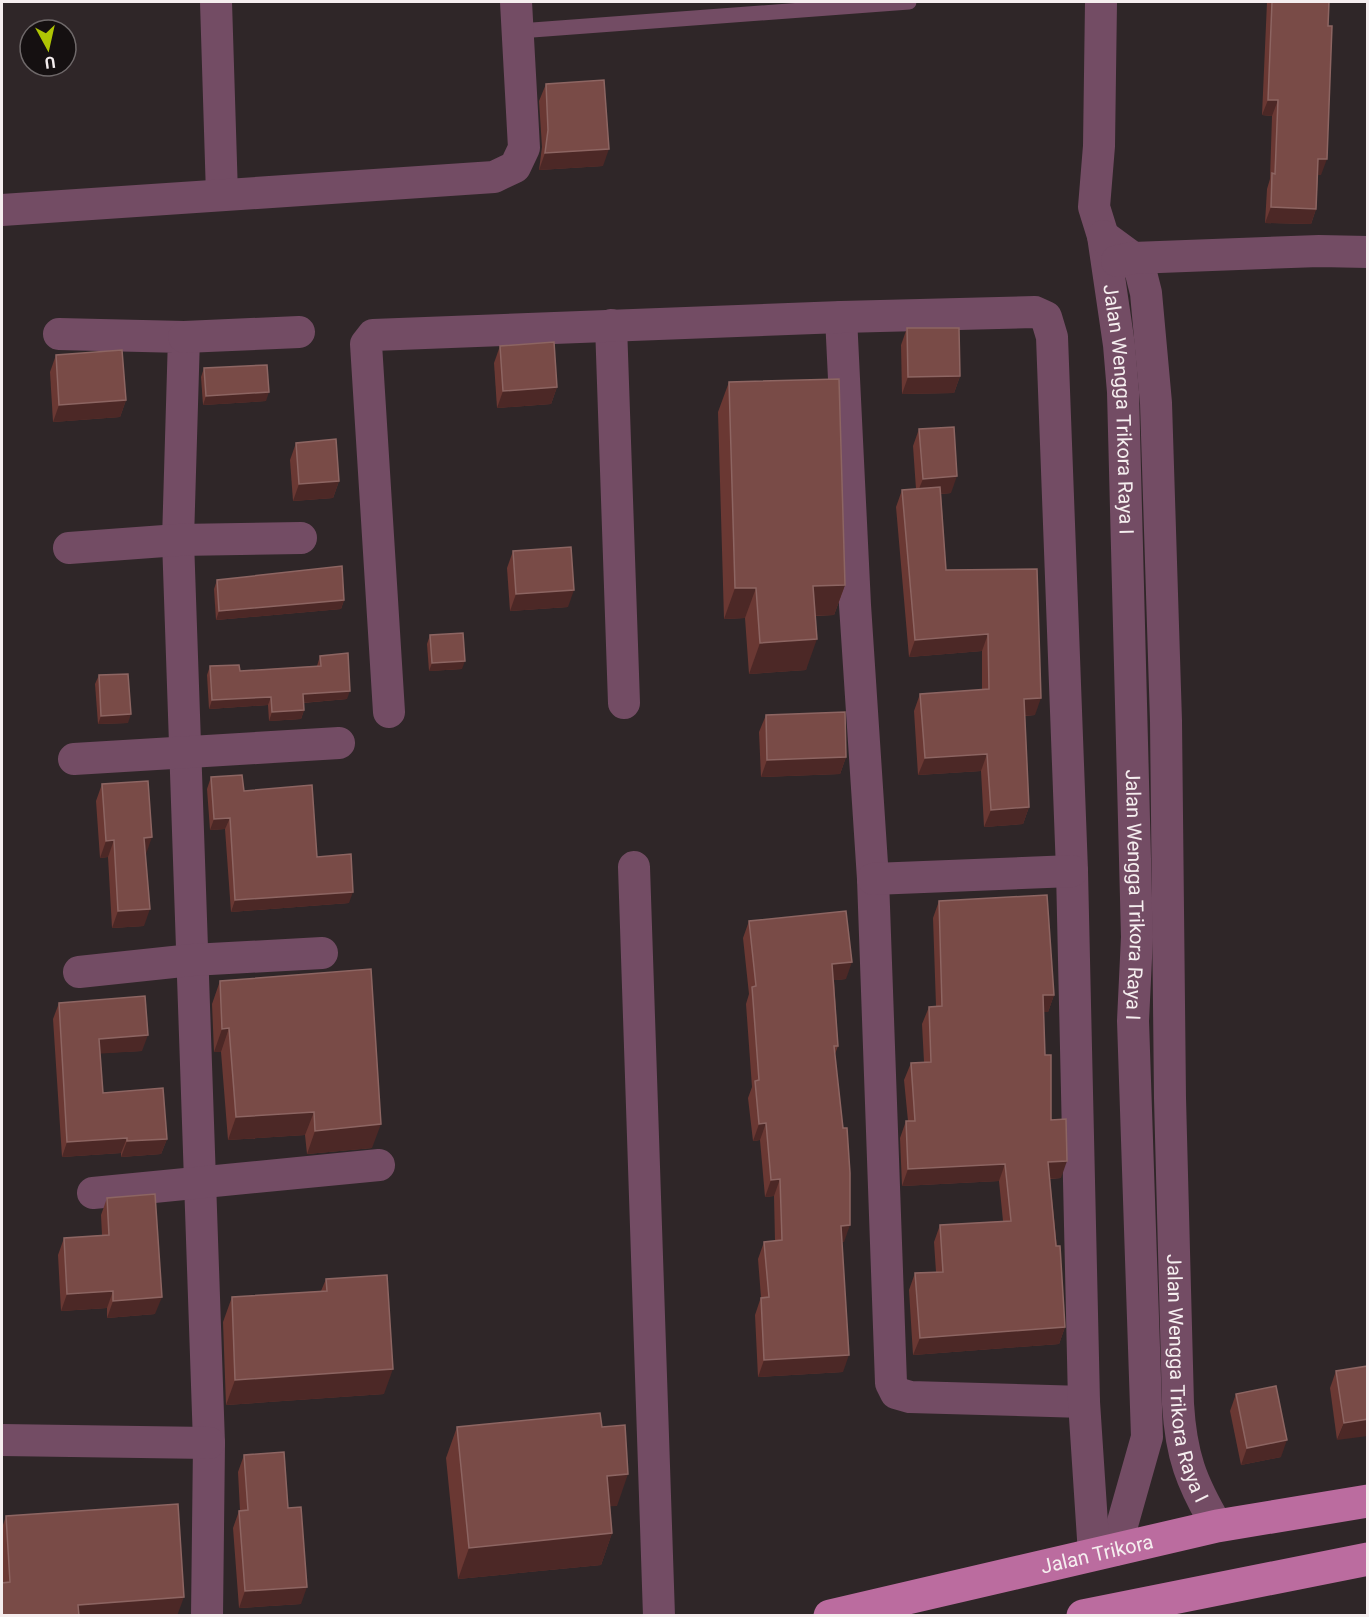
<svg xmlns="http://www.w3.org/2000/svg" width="1369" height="1617" viewBox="0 0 1369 1617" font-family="Roboto,sans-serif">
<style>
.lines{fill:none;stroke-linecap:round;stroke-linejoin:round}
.lane{stroke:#734c64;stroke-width:15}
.street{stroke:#734c64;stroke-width:32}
.primary{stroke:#bb6c9f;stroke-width:33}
.wall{fill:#6a3833}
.shaded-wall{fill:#4c2826}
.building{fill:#794b47;stroke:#8d6562;stroke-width:1.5}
.labels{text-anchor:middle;stroke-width:4.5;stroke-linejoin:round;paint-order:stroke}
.street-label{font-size:20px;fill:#f5eeef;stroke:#151011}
</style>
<rect width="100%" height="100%" fill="#2f2628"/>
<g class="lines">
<path class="lane" d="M519 31 909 2"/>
<g class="street">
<path d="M216 2 222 195"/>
<path id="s1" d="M1101 2 1099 146 1094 207 1103 236 1119 345 1123 392 1137 937 1133 1021 1147 1437 1115 1550"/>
<path d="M2 210 494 177 515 167 524 148 516 2"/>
<path id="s2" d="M1103 236 1133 258 1141 273 1146 293 1156 403 1166 721 1170 1098 1178 1404C1181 1455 1191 1482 1217 1526"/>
<path d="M1117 261 1133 258 1319 251 1368 252"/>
<path d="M841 317 855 605 873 879 891 1383 896 1393 910 1397 1084 1402"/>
<path d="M611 325 624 703"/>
<path d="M59 334 184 337 178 540 209 1443 207 1616"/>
<path d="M184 337 299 332"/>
<path d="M69 548 178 540 301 538"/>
<path d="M389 712 366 344 373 335 841 317 1035 312 1046 317 1052 337 1072 871 1084 1402 1094 1554"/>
<path d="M74 759 339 743"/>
<path d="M634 867 659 1616"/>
<path d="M873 879 1072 871"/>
<path d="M79 972 192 960 322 953"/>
<path d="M93 1193 379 1165"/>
<path d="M2 1440 209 1443"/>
</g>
<g class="primary">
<path id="s3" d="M830 1616 1217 1526 1368 1501"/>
<path d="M1083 1616 1368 1559"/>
</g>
</g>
<g class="wall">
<path d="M1267 2H1329L1321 175H1318L1316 209 1311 224 1265 223 1267 189 1270 179 1272 116 1262 115Z"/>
<path d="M546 84 603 166 539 170 542 147 539 101Z"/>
<path d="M907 328 960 376 954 393 902 394 901 345Z"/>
<path d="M500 346 557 387 551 404 497 408 494 363Z"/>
<path d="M56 355 126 400 120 417 53 422 50 372Z"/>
<path d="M204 368 266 401 203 405 201 377Z"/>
<path d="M729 382 845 585 834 615 815 616 806 670 749 674 745 618 724 619 718 412Z"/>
<path d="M919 429 951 493 941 494 946 570 1037 569 1035 715 1025 716 1029 807 1023 824 984 827 981 771 918 775 914 711 920 694 982 690V651L909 657 896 507 902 490 916 489 913 446Z"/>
<path d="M296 443 339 481 333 498 293 501 290 460Z"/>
<path d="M513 551 568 607 510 611 507 568Z"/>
<path d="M217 580 344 600 341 609 216 620 214 589Z"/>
<path d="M430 635 462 669 429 671 427 644Z"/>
<path d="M320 656 347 699 303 703 304 710 301 719 269 721 268 705 209 709 207 675 210 666 240 671 317 666Z"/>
<path d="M99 675 128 723 98 724 95 684Z"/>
<path d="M766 715 846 757 840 774 761 777 759 732Z"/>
<path d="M211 777 244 791 317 857 349 903 231 912 225 829 210 830 207 789Z"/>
<path d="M102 784 146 854 144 926 112 928 108 857 100 858 96 801Z"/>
<path d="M939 901 1054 995 1048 1012H1043L1045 1055 1051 1120 1061 1178 1050 1179 1065 1327 1059 1344 913 1355 909 1290 915 1273 936 1272 934 1242 940 1225 1003 1221 999 1181 902 1186 900 1138 906 1121H908L904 1080 911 1063 924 1062 922 1024 929 1007 936 1006 933 918Z"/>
<path d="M749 921 846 979 834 980 838 1046 835 1054 844 1242H842L843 1372 758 1377 755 1315 761 1297 758 1259 764 1242 775 1241 774 1196 765 1197 760 1140 753 1141 748 1098 752 1087 746 1004 749 994 743 938Z"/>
<path d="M220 981 372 1148 307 1154 305 1135 228 1140 221 1052H214L212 1004Z"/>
<path d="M59 1003 142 1051 100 1053 103 1093 167 1139 161 1154 121 1157V1153L62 1157 53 1019Z"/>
<path d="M107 1198 155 1314 107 1318V1308L61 1311 58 1255 64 1238 102 1235 101 1215Z"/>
<path d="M326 1279 384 1394 226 1405 223 1322 232 1297 321 1291Z"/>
<path d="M1368 1366 1337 1440 1330 1388 1336 1371Z"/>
<path d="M1236 1394 1281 1457 1241 1465 1230 1411Z"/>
<path d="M457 1427H602L617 1506H610L612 1533 601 1565 458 1579 446 1458Z"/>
<path d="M244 1455 288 1508 301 1604 239 1608 233 1528 239 1511H240L238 1472Z"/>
<path d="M6 1516 177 1616H2V1528Z"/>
</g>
<g class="shaded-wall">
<path d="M1268 100H1278L1272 116 1262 115Z"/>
<path d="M609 149 603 166 539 170 545 153Z"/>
<path d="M1318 159H1327L1321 175H1312Z"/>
<path d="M1271 207 1316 209 1311 224 1265 223Z"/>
<path d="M960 376 954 393 902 394 908 377Z"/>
<path d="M557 387 551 404 497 408 503 391Z"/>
<path d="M269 392 266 401 203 405 206 396Z"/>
<path d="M126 400 120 417 53 422 59 405Z"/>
<path d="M957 476 951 493 916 496 923 479Z"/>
<path d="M339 481 333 498 293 501 299 484Z"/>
<path d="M845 585 834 615 802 616 813 586Z"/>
<path d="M735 588H756L745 618 724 619Z"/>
<path d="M574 590 568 607 510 611 516 594Z"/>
<path d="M344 600 341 609 216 620 219 611Z"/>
<path d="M988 634 982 651 909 657 915 640Z"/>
<path d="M817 639 806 670 749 674 760 643Z"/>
<path d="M465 661 462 669 429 671 432 663Z"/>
<path d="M350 691 347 699 300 703 303 694Z"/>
<path d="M271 697 268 705 209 709 212 700Z"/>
<path d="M1041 698 1035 715 1018 716 1024 699Z"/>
<path d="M304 710 301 719 269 721 272 712Z"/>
<path d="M131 714 128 723 98 724 101 716Z"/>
<path d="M987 754 981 771 918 775 925 758Z"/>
<path d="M846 757 840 774 761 777 767 760Z"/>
<path d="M1029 807 1023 824 984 827 991 810Z"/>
<path d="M230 818 225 829 210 830 214 819Z"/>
<path d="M152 837 146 854 144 838Z"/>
<path d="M114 840 108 857 100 858 106 841Z"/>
<path d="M353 892 349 903 231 912 235 900Z"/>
<path d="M150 909 144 926 112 928 118 911Z"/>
<path d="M852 962 846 979 826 981 832 964Z"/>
<path d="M1043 995H1054L1048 1012H1037Z"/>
<path d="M229 1028 221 1052H214L222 1029Z"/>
<path d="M148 1035 142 1051 94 1054 99 1039Z"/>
<path d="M314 1112 305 1135 228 1140 236 1117Z"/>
<path d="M766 1123 760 1140 753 1141 759 1124Z"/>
<path d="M381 1124 372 1148 307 1154 315 1131Z"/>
<path d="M127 1138 121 1153 62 1157 67 1142Z"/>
<path d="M167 1139 161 1154 121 1157 127 1141Z"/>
<path d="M1067 1161 1061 1178 1042 1179 1048 1162Z"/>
<path d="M1005 1164 999 1181 902 1186 908 1169Z"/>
<path d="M780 1179 774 1196 765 1197 771 1180Z"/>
<path d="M850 1225 844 1242 835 1243 841 1226Z"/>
<path d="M113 1291 107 1308 61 1311 67 1294Z"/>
<path d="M162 1297 155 1314 107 1318 113 1301Z"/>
<path d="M1065 1327 1059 1344 913 1355 920 1338Z"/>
<path d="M849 1355 843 1372 758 1377 764 1360Z"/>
<path d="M393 1369 384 1394 226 1405 235 1380Z"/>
<path d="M1368 1419V1436L1337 1440 1344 1423Z"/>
<path d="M1287 1440 1281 1457 1241 1465 1247 1448Z"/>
<path d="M628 1474 617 1506 595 1507 607 1476Z"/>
<path d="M612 1533 601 1565 458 1579 469 1548Z"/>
<path d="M307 1587 301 1604 239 1608 245 1591Z"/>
<path d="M184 1597 177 1616H74L78 1605Z"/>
</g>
<g class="building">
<path d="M1272 2H1329L1328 26H1332L1327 159H1318L1316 209 1271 207 1272 173 1275 174 1278 100H1268Z"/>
<path d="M604 80 609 149 545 153 548 130 546 84Z"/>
<path d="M907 328H959L960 376 908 377Z"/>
<path d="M554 342 557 387 503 391 500 346Z"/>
<path d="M122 350 126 400 59 405 56 355Z"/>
<path d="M267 365 269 392 206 396 204 368Z"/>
<path d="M839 379 845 585 813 586 817 639 760 643 756 588H735L729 382Z"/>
<path d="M954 427 957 476 923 479 919 429Z"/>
<path d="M336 439 339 481 299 484 296 443Z"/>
<path d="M940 487 946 570 1037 569 1041 698 1024 699 1029 807 991 810 987 754 925 758 920 694 989 689 988 634 915 640 902 490Z"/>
<path d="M571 547 574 590 516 594 513 551Z"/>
<path d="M342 566 344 600 219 611 217 580Z"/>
<path d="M463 633 465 661 432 663 430 635Z"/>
<path d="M348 653 350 691 303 694 304 710 272 712 271 697 212 700 210 666 239 665 240 671 321 666 320 656Z"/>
<path d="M128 674 131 714 101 716 99 675Z"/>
<path d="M845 712 846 757 767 760 766 715Z"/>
<path d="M242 775 244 791 312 785 317 857 351 854 353 892 235 900 230 818 214 819 211 777Z"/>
<path d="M148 781 152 837 144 838 150 909 118 911 114 840 106 841 102 784Z"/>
<path d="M1047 895 1054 995H1043L1045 1055H1051V1120L1066 1119 1067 1161 1048 1162 1056 1246H1060L1065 1327 920 1338 915 1273 943 1272 940 1225 1011 1221 1005 1164 908 1169 906 1121H915L911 1063 931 1062 929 1007 942 1006 939 901Z"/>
<path d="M846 911 852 962 832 964 838 1046H834L843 1128H847L850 1173V1225L841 1226 849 1355 764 1360 761 1298 769 1297 764 1242 782 1240 780 1179 771 1180 766 1123 759 1124 755 1081 759 1080 752 987 756 986 749 921Z"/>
<path d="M371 969 381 1124 315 1131 314 1112 236 1117 229 1028 222 1029 220 981Z"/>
<path d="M145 996 148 1035 99 1039 103 1093 163 1088 167 1139 127 1141V1138L67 1142 59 1003Z"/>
<path d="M155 1194 162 1297 113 1301V1291L67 1294 64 1238 109 1235 107 1198Z"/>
<path d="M387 1275 393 1369 235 1380 232 1297 327 1291 326 1279Z"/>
<path d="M1368 1366V1419L1344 1423 1336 1371Z"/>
<path d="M1276 1386 1287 1440 1247 1448 1236 1394Z"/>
<path d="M600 1413 602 1427 625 1425 628 1474 607 1476 612 1533 469 1548 457 1427Z"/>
<path d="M284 1452 288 1508 301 1507 307 1587 245 1591 239 1511 248 1510 244 1455Z"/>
<path d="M178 1504 184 1597 78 1605 79 1616H2V1583L10 1582 6 1516Z"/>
</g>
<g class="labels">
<g class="street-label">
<text dy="7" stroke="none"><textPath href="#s1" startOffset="410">Jalan Wengga Trikora Raya I</textPath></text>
<text dy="7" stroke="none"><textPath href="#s1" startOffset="896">Jalan Wengga Trikora Raya I</textPath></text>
<text dy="7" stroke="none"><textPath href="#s2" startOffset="1162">Jalan Wengga Trikora Raya I</textPath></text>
<text dy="7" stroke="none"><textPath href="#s3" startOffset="274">Jalan Trikora</textPath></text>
</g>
</g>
<rect width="1369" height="1617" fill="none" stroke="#f5eeef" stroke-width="6"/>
<g transform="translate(48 48) rotate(172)"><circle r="28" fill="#151011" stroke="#6f696a" stroke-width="1.5"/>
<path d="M0-4.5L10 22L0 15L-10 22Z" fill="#afc504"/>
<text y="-9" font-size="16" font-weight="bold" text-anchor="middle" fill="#f5eeef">U</text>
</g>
</svg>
